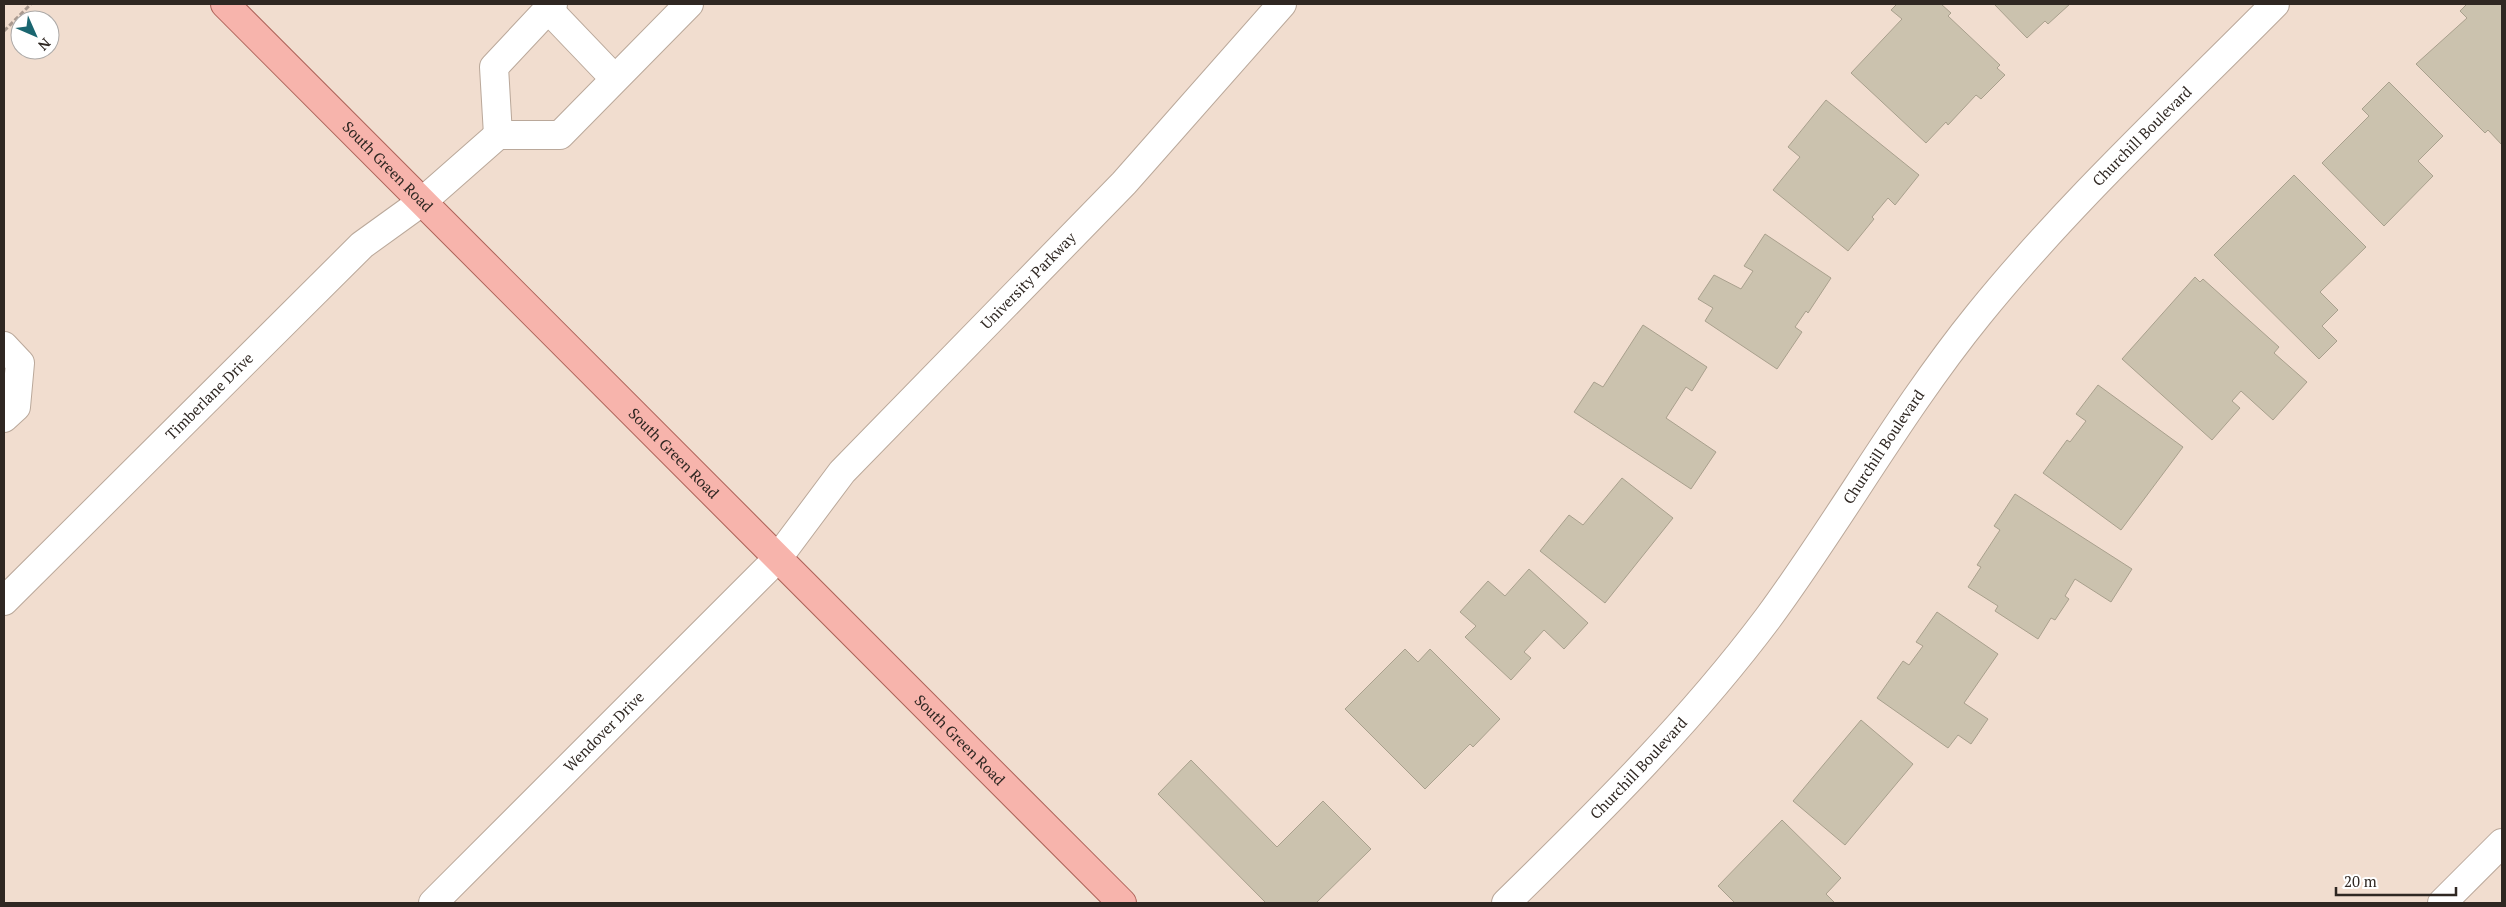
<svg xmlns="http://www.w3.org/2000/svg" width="2506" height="907" viewBox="0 0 2506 907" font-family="'PT Serif',serif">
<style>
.building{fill:#cbc2ae;stroke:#a9a08d}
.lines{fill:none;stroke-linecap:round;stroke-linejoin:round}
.minor-casing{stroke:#baa89a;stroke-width:30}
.major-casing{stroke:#ad6258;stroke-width:30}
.path{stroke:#a9998f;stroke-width:3;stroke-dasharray:5 2.5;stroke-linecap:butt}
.minor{stroke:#fff;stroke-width:28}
.major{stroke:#f7b4ac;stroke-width:28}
.labels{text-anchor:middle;stroke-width:4;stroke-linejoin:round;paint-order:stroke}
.street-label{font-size:15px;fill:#2f2722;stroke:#fff}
</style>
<rect width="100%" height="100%" fill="#f1ddcf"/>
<g class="building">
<path d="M1897 4H1941L1951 13 1948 16 2000 65 1997 68 2005 75 1981 99 1976 95 1948 125 1946 122 1926 143 1851 73 1902 19 1891 10Z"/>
<path d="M1994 4H2070L2048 24 2045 21 2027 38Z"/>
<path d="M2467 4H2500L2502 6V145L2488 130 2485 133 2416 64 2467 18 2460 11Z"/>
<path d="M2389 82 2443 136 2418 161 2433 176 2384 226 2322 163 2369 116 2362 109Z"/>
<path d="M1826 100 1919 175 1895 205 1888 198 1872 217 1874 219 1848 251 1773 190 1800 157 1788 147Z"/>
<path d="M2294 175 2366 247 2320 292 2338 310 2322 326 2337 341 2319 359 2214 255Z"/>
<path d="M1765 234 1831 278 1808 313 1806 311 1795 327 1802 332 1777 369 1705 321 1713 308 1698 299 1714 275 1741 289 1753 271 1744 266Z"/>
<path d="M2195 277 2200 282 2203 279 2279 347 2274 353 2307 382 2273 420 2241 391 2232 401 2240 408 2212 440 2122 359Z"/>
<path d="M1643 325 1707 367 1692 391 1686 387 1666 418 1716 452 1691 489 1574 412 1594 382 1603 387Z"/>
<path d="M2098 385 2183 447 2121 530 2043 473 2067 440 2070 442 2086 421 2076 414Z"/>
<path d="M1622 478 1673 518 1605 603 1540 551 1569 515 1583 525Z"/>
<path d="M2015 494 2132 569 2111 602 2075 579 2065 596 2069 599 2055 620 2051 618 2038 639 1995 611 1998 606 1968 587 1981 567 1977 565 2000 530 1994 526Z"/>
<path d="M1529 569 1588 623 1564 649 1544 630 1524 652 1531 658 1511 680 1465 637 1476 626 1460 612 1488 581 1505 596Z"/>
<path d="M1937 612 1998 654 1964 703 1988 719 1971 744 1958 735 1948 748 1877 698 1903 661 1909 665 1923 646 1916 642Z"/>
<path d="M1405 649 1418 662 1430 649 1500 719 1473 747 1470 744 1425 789 1345 709Z"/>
<path d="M1861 720 1913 764 1845 845 1793 801Z"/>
<path d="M1191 760 1277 847 1323 801 1371 849 1316 903H1266L1158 794Z"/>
<path d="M1782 820 1841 878 1826 894 1835 903H1735L1718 886Z"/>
</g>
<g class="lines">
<defs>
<g id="minor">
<path d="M553 4 494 67 498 135H560L689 4"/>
<path d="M548 9 614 78"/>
<path d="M4 346 20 363 16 407 4 418"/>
<path id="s1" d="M4 601 362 245 423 201 498 135"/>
<path id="s2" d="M433 903 777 559 842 472 1124 183 1282 4"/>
<path id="s3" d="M1506 903C1599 812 1690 722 1768 618 1841 519 1901 410 1979 314 2069 203 2175 105 2275 4"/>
<path d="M2442 903 2502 843"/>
</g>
<g id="major">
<path id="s4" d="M225 4 1122 903"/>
</g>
</defs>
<use href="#minor" class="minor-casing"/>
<use href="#major" class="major-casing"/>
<path class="path" d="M4 31 31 4"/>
<use href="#minor" class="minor"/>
<use href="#major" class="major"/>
</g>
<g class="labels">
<g class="street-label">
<text dy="5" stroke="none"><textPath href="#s3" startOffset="999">Churchill Boulevard</textPath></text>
<text dy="5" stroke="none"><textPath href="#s4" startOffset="230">South Green Road</textPath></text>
<text dy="5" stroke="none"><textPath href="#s2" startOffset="862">University Parkway</textPath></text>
<text dy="5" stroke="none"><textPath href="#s1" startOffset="290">Timberlane Drive</textPath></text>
<text dy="5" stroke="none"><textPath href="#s3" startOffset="594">Churchill Boulevard</textPath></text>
<text dy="5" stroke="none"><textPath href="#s4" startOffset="635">South Green Road</textPath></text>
<text dy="5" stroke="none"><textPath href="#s2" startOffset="242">Wendover Drive</textPath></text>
<text dy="5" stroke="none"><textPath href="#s4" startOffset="1040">South Green Road</textPath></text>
<text dy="5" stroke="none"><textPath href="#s3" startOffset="189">Churchill Boulevard</textPath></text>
</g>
</g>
<rect width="2506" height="907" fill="none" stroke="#2f2722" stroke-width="10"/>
<g transform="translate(35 35) rotate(135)"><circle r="24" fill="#ffffff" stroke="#aca9a7"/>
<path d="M0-4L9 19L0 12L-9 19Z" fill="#1a6670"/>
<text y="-8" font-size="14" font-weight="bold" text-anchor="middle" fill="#2f2722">N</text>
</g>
<path d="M2336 887v8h120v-8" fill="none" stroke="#2f2722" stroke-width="2.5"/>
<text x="2344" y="887" font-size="15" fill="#2f2722" stroke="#ffffff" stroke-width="4" paint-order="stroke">20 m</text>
</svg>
